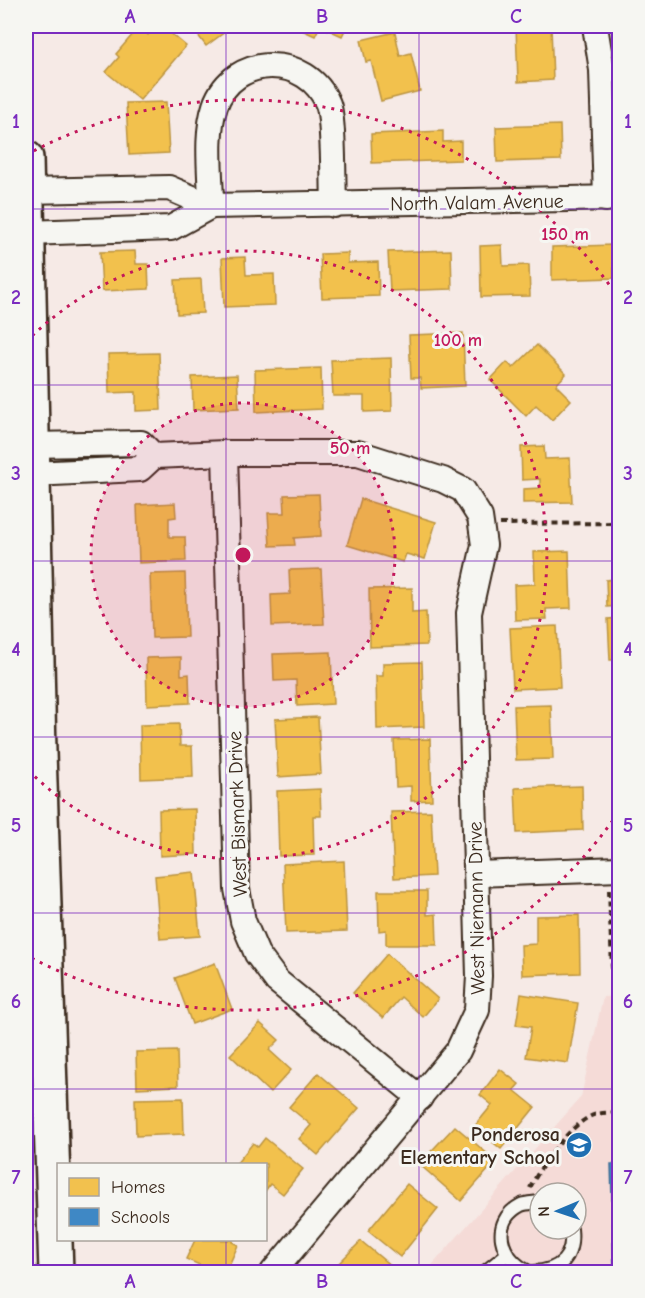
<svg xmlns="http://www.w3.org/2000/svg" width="645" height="1298" viewBox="0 0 645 1298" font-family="'Comic Neue',sans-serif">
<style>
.built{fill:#f5dbd7;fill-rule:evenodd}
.homes{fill:#f2c14e;stroke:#bb9440;stroke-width:1.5}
.schools{fill:#3f88c5;stroke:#3e6c93;stroke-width:1.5}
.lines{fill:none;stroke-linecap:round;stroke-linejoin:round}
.lane-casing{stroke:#3b2a1e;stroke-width:16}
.street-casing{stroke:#3b2a1e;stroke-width:28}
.secondary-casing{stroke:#3b2a1e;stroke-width:38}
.path{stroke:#3b2a1e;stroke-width:4;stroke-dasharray:6 4.5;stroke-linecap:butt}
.lane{stroke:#f6f6f2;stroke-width:12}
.street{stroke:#f6f6f2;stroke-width:24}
.secondary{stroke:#f6f6f2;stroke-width:33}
.grid{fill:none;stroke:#7b2cbf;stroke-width:1.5;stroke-opacity:0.55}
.ring{fill:none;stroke:#c2185b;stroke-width:3;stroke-dasharray:3 6}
.labels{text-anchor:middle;stroke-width:6;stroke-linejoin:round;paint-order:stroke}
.street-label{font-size:20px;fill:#3b2a1e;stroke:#f6f6f2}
.poi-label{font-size:20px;font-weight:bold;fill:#3b2a1e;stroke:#f6f6f2;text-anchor:end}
.centre{fill:#c2185b;stroke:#f6f6f2;stroke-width:3}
.ring-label{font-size:18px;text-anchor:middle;font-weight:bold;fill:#c2185b;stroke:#f6f6f2;stroke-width:6;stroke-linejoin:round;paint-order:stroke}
.neatline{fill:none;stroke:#7b2cbf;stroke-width:2}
.grid-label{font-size:20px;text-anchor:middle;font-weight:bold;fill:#7b2cbf}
</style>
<rect width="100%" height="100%" fill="#f6eae6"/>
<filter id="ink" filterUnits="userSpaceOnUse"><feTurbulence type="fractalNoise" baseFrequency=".0167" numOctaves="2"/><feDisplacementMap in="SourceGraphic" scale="12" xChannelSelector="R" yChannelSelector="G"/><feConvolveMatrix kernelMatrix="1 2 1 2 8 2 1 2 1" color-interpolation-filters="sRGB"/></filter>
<g filter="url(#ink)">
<path class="built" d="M619 996V1272H426L581 1097 603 997ZM540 1193H576V1229H540Z"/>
<g class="homes">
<path d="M156 26H162L186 46 140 100 106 72 119 57 116 54 139 27 148 35Z"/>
<path d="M191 26H233L206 46Z"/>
<path d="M293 26H347L342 36 320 26 315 36Z"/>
<path d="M551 26 553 80 518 82 516 27Z"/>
<path d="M395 32 400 56 411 53 420 91 381 101 371 61 366 62 361 40Z"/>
<path d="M166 102 169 153 129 155 126 103Z"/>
<path d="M560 125 561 160 497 162 496 127Z"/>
<path d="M443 131V142L461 141V160L372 163 371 134Z"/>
<path d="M502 245 503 266 529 265 530 296 481 297 480 246Z"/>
<path d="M613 245 614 278 552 280V247Z"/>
<path d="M451 250 452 289 390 291 388 252Z"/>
<path d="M135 251 136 264H148L149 289 102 291 100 252Z"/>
<path d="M348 253V263L378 262 379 296 322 298 320 254Z"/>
<path d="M245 257 246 275 274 274 275 305 224 307 222 258Z"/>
<path d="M201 279 203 313 177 314 175 280Z"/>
<path d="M463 333 465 386 421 388 420 378H411L409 335Z"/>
<path d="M537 345 566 374 556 385 571 400 552 420 536 405 526 416 490 380 507 362 513 368Z"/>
<path d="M159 353 161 410 136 411V392L109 393 108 354Z"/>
<path d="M391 358 392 411 364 412V396H333L331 360Z"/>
<path d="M321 368 322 409 256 412 255 370Z"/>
<path d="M237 375 239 408 193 410 192 377Z"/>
<path d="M544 446 545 459 570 458 572 502 523 503V489L540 488V479L522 480 521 447Z"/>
<path d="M319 494 321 536 294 538 295 545 270 546 268 513H285L284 495Z"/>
<path d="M361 499 436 522 425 559 406 554 403 562 347 545Z"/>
<path d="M175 503 176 517 169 518V537H185L186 561 139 563 137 505Z"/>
<path d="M569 551 571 608 546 609 547 619 515 620 514 585 535 584 534 552Z"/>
<path d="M620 557V606L607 607 606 580 615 579 614 558Z"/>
<path d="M321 569 324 624 272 626 271 595 290 594 289 570Z"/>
<path d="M185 573 187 637 152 638 150 574Z"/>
<path d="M412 588V613L426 612 427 645 370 647 369 589Z"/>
<path d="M620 618V677H617V660H610L608 619Z"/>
<path d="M557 626 560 687 513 689 510 628Z"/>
<path d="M331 652 333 704 297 706 296 680 274 681 273 654Z"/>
<path d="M181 657V675L189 674 190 703 147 705 146 658Z"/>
<path d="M422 662 424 727 377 729 376 676H383V663Z"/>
<path d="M551 705 553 759 516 760 514 706Z"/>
<path d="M318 717 321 774 278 777 275 719Z"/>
<path d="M179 724 180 746H192L193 777 141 779 140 725Z"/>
<path d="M430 739 432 800 411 801V786L396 787 394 740Z"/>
<path d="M582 786 583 830 517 833 515 788Z"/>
<path d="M320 789 321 816H313L314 855 279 856 277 791Z"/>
<path d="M195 809 196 854 160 856 159 810Z"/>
<path d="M431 811 434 876 394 878 391 812Z"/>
<path d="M620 814V832H613L612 815Z"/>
<path d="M344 861 347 931 286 933 283 864Z"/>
<path d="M194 872 200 936 160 939 155 876Z"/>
<path d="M378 891H427V915L436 914 437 945H386V930L379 931Z"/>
<path d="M579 915 580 973 522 975 521 945 536 944V916Z"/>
<path d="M387 954 438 999 423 1017 401 997 383 1018 353 993Z"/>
<path d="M215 963 232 1009 192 1024 175 978Z"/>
<path d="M521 994 578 1003 568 1063 526 1057 531 1027 516 1025Z"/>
<path d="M260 1023 279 1040 269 1050 291 1070 270 1093 230 1055Z"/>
<path d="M177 1051 178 1086 137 1088 136 1052Z"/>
<path d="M500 1069 519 1084 514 1090 535 1107 501 1149 474 1127 492 1105 480 1095Z"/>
<path d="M318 1073 359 1108 318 1155 299 1139 311 1125 289 1107Z"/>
<path d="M183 1098 184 1134 136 1136 135 1099Z"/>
<path d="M455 1126 496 1161 461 1201 419 1164Z"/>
<path d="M265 1138 303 1169 283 1194 270 1184 266 1190V1164H236L253 1143 258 1147Z"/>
<path d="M407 1184 438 1209 400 1257 368 1231Z"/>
<path d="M195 1240H233L232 1242 238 1245 226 1272H215L186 1259Z"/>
<path d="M361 1241 398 1272H330Z"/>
</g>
<path class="schools" d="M611 1164H620V1272H614Z"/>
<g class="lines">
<defs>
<g id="lane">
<path d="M485 1272 506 1255"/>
<path d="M529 1272C500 1259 489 1222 521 1205 526 1203 534 1203 540 1202"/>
<path d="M533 1272C561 1271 574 1257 571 1229"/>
</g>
<g id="street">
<path d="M595 26 602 70 606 199"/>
<path d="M26 191 169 188 211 206 171 228 27 233"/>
<path d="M334 205C333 183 334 120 328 104 308 53 233 53 215 106 205 136 211 175 211 206L620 198"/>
<path d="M31 445 141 443 154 456 140 469 32 474"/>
<path d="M225 453 237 889 243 921 257 954 277 981 420 1098"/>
<path d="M154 456 225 453H358L443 480 463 490 480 517 484 545 469 613 479 976 477 1010 458 1051 273 1272"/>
<path d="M477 874 620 869"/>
</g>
<path id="secondary" d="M26 158 39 752 56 1272"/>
</defs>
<use href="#lane" class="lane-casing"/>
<use href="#street" class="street-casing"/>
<use href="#secondary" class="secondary-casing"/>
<g class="path">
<path d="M500 524 620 523"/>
<path d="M609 890 612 969 620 999"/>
<path d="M530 1188C541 1165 568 1127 591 1116 599 1112 611 1113 620 1112"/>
</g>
<use href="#lane" class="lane"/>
<use href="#street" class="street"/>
<use href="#secondary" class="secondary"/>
</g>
</g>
<path class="grid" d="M226 26V1164M419 26V1272M26 209H620M26 385H620M26 561H620M26 737H620M26 913H620M26 1089H620M226 1240V1272"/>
<circle cx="243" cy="555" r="152" fill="#c2185b" fill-opacity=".12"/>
<g class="ring">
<circle cx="243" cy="555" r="152"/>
<path d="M26 342A304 304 0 1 1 26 768"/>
<path d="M618 813A455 455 0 0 1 26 955M26 155A455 455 0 0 1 618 297"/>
</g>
<defs>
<symbol id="school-disc" viewBox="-11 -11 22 22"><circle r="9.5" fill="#1f6fb2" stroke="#f6f6f2"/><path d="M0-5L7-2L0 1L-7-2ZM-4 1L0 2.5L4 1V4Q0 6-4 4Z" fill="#fff"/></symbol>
</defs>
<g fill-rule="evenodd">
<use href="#school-disc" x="564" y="1130" width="30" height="30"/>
</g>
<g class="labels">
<g class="street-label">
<text transform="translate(477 202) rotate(-1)" y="7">North Valam Avenue</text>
<text transform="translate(237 814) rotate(-92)" y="7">West Bismark Drive</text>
<text transform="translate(476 908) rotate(-91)" y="7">West Niemann Drive</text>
</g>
<g class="poi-label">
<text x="560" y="1141">Ponderosa<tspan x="560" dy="23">Elementary School</tspan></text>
</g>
</g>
<circle cx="243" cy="555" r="9" class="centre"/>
<g class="ring-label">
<text x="565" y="240">150 m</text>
<text x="458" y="346">100 m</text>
<text x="350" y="454">50 m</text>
</g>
<rect width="645" height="1298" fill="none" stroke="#f6f6f2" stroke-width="66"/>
<rect x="57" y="1163" width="210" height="78" fill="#f6f6f2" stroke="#aba49d" stroke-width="1.5"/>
<rect x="69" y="1178" width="30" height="18" fill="#f2c14e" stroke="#aba49d" stroke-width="1.5"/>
<text x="111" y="1193" font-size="18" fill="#3b2a1e">Homes</text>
<rect x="69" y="1208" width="30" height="18" fill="#3f88c5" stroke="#aba49d" stroke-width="1.5"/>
<text x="111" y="1223" font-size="18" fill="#3b2a1e">Schools</text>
<g transform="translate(558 1211) rotate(268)"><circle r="28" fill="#f6f6f2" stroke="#aba49d" stroke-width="1.5"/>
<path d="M0-4.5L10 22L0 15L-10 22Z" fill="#1f6fb2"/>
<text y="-9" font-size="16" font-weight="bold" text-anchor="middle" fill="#3b2a1e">N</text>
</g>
<rect x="33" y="33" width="579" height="1232" class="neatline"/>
<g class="grid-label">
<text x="130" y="23">A</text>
<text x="322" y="23">B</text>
<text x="516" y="23">C</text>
<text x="16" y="128">1</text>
<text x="628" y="128">1</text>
<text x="16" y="304">2</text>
<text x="628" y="304">2</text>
<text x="16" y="480">3</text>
<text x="628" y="480">3</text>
<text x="16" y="656">4</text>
<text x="628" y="656">4</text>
<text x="16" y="832">5</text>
<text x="628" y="832">5</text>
<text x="16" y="1008">6</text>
<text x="628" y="1008">6</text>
<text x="16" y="1184">7</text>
<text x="628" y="1184">7</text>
<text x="130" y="1288">A</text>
<text x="322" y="1288">B</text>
<text x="516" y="1288">C</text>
</g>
</svg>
